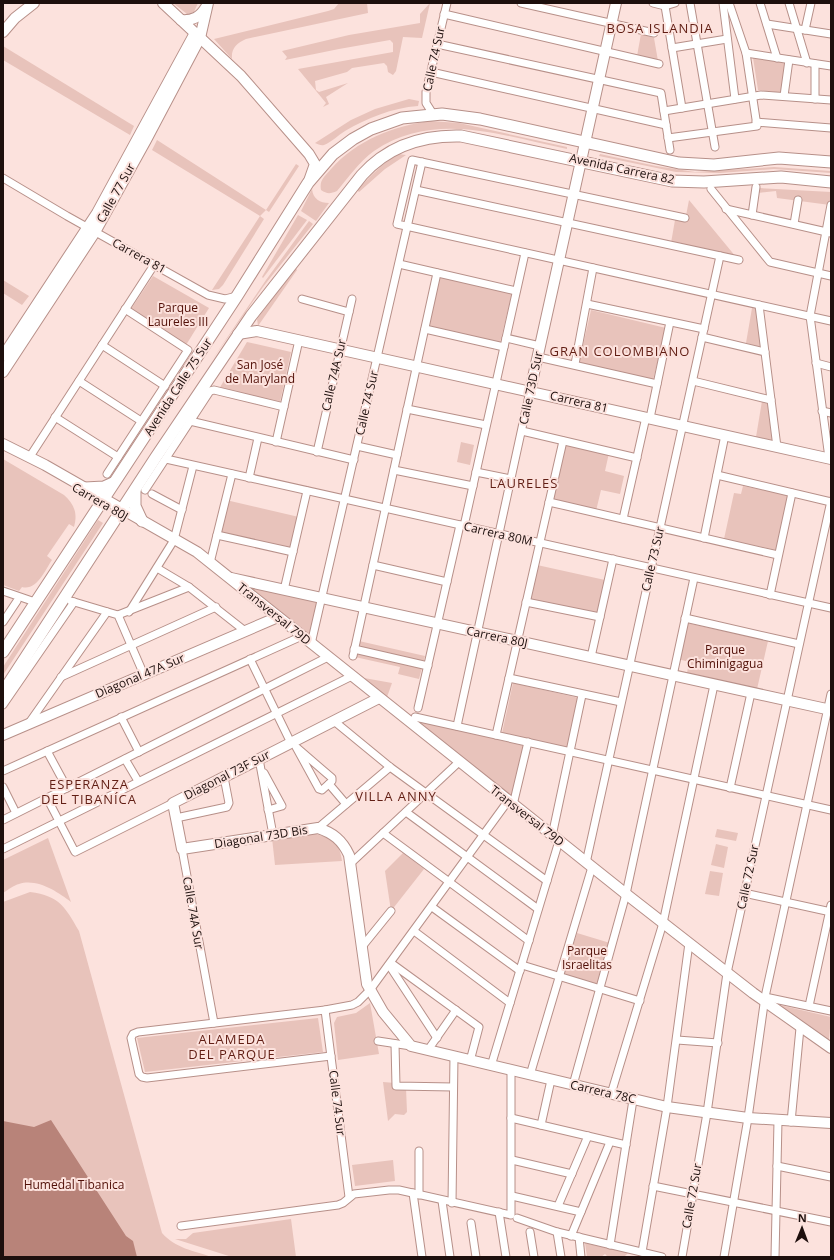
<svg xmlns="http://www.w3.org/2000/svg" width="834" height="1260" viewBox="0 0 834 1260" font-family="'Open Sans',sans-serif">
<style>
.green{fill:#e8c3bb}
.water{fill:#b88379}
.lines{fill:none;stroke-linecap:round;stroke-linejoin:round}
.street-casing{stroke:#b79089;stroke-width:9}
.secondary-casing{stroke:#b79089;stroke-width:12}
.primary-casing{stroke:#b79089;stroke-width:13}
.street{stroke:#fff;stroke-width:7}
.secondary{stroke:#fff;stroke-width:10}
.primary{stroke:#fff;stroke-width:11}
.labels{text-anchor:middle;stroke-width:4;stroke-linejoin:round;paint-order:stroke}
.street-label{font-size:12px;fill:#1d0f0d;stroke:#fce2dd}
.park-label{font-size:12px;fill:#510f07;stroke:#fce2dd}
.neighbourhood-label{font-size:13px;letter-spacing:1px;fill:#611e14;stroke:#fce2dd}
</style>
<rect width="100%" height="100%" fill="#fce2dd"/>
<g class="green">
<path d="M173 3H198L194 12 187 14Z"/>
<path d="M339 3H367L368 13 246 39C237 43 231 48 232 59L214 39 328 11 334 9Z"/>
<path d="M430 3 422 38 403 37 396 71 393 75 388 72 387 66 384 63 352 68 347 72 315 81 316 90 319 92 348 83 326 97 329 104 323 107 326 103 298 69 393 52V43L390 40 339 49 285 60 287 57 282 51 349 35 420 23V14Z"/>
<path d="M641 34 654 38 658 61 637 56Z"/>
<path d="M3 46 134 126 130 135 3 60Z"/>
<path d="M753 58 787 62 783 93 758 90Z"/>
<path d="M409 99 419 101 418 106C392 108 367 118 345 131 338 135 332 142 324 145 321 146 318 144 315 143L351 120 375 109Z"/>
<path d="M431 121 459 123 567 147V149C503 136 434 110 374 151 359 162 348 178 337 191 330 194 327 194 321 190 319 180 325 176 331 169 357 140 393 126 431 121Z"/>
<path d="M157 140 266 210 296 164 299 166 269 212 266 210 260 216 264 219 223 285 219 289 212 290 260 216 152 150Z"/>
<path d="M399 154 406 155 385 169 359 192 357 190C370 177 383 162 399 154Z"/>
<path d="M600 154 656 166 695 172 774 167 831 171V173L774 169 720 173 676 172 599 156Z"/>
<path d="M759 188 831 192 830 205 777 198 776 191 758 193Z"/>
<path d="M312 189C313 199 320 203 329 203L316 221 301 211Z"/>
<path d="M689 200 736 257 671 243 675 220 685 221Z"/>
<path d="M298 215 307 220 263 278 262 277Z"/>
<path d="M309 221 313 224 263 287 210 363 266 280Z"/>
<path d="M295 267 297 270 258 326 257 319Z"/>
<path d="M153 276 209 308 186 345 131 309Z"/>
<path d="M439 276 512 293 500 343 427 326Z"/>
<path d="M3 280 29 296 22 305 3 293Z"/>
<path d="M752 308 756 309 762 348 746 343Z"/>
<path d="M591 310 666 328 653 380 579 363Z"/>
<path d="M247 342 291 352 280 402 219 389Z"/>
<path d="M762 401 770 403 776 441 756 437Z"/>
<path d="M461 442 474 445 470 465 457 462Z"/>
<path d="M565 444 609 453 605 471 624 476 620 494 601 490 596 511 552 501Z"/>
<path d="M3 459 64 495C74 504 78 513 74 527L69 524 47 556 52 560C45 570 37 591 22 587L19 591 3 585Z"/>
<path d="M743 486 788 495 776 550 724 539 734 493 741 494Z"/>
<path d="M226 500 299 517 291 550 219 533Z"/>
<path d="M98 520 103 523 3 675V667Z"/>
<path d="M537 565 605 580 598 615 529 600Z"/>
<path d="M242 584 320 601 311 638Z"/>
<path d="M687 623 768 641 757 689 687 673 689 662 678 659Z"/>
<path d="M359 641 425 656 419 679 398 674 400 667 355 657Z"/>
<path d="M364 678 392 683 387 697Z"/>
<path d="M513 683 579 698 568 748 502 733Z"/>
<path d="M411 719 525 746 512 799Z"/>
<path d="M717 829 738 833 736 841 715 837Z"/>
<path d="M316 834C334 839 339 842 342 861L275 865 272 838Z"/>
<path d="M48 838 71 902C58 892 37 878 19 884 14 885 8 890 3 893V860Z"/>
<path d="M716 844 728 847 724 868 711 865Z"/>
<path d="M403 853 424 869 391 911 385 871Z"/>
<path d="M710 871 723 873 719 896 705 894Z"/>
<path d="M30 892C60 896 65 907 79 931L162 1233C175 1248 194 1251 212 1257H3V902Z"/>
<path d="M577 933 610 943 598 984 564 974Z"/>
<path d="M370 1003 379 1054 338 1060 334 1023 337 1017 356 1013Z"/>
<path d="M771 1003 831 1017 829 1040Z"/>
<path d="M318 1018 323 1052 145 1072 137 1038Z"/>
<path d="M383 1082 395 1083 406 1088 407 1112 404 1115 395 1114 388 1121Z"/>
<path d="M393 1160 395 1181 355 1186 352 1165Z"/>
<path d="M291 1219 296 1257H232L175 1239H186L193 1233Z"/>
<path d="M585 1243 628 1253 624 1257H608L605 1254 601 1257H587Z"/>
</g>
<path class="water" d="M51 1120 126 1236 133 1241 137 1257H3V1121L34 1127Z"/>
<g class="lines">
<defs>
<g id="street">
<path d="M521 3 654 33"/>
<path d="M653 3 665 6 675 3"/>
<path d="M690 3 715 147"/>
<path d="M723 3 735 99"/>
<path d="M760 3 777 58"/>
<path d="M789 3 807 63"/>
<path d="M665 6 682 108"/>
<path d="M444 14 659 64"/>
<path d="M767 24 831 34"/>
<path d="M805 30 811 3"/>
<path d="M437 44 661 93 670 150"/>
<path d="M672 48 727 39"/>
<path d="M746 53 831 66"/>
<path d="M431 72 666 125"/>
<path d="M784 96 789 60"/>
<path d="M815 99V64"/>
<path d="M664 111 761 95 831 100"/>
<path d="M433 114 426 103V92L447 3"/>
<path d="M756 122 831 128"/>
<path d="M668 138 757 126 746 53 729 3"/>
<path d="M3 178 67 216 208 295 225 299 237 296"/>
<path d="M711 189 770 262 831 276"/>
<path d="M416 190 739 260"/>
<path d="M726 209 831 233"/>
<path d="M752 215 756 187"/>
<path d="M685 218 412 160 397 224 831 321"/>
<path d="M794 224 798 200"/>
<path d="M399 264 516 291"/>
<path d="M302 299 349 312"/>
<path d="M587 304 704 329"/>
<path d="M759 305 777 447"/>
<path d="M425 329 504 347"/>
<path d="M702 337 765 352"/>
<path d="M506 338 540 346"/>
<path d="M102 345 165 386"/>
<path d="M538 357 657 384"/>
<path d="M816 363 831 367"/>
<path d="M575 364 593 268"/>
<path d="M79 381 141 421"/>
<path d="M693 381 771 400"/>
<path d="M407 409 486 425"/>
<path d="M822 411 831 413"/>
<path d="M55 417 118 457"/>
<path d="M650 418 670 322"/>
<path d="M190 421 354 460"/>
<path d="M522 431 637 458"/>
<path d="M276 442 299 340"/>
<path d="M357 446 397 455"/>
<path d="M317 452 352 299"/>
<path d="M29 458 154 265"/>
<path d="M829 458 810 316 831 205"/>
<path d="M166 459 831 608"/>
<path d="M394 470 473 486"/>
<path d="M476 472 511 479"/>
<path d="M107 474 188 350 125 309"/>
<path d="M717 475 831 502"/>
<path d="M249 478 258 438"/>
<path d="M145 490 210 391 214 390 284 407"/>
<path d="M152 494 182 510"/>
<path d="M549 502 778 555"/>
<path d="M623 519 646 417"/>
<path d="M464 526 525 253"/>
<path d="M217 535 293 552"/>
<path d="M704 538 725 435"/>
<path d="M210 563 232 474"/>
<path d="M373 565 447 582"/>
<path d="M157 568 189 587 245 631"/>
<path d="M284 590 307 491"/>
<path d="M3 591 35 602"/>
<path d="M770 595 792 493"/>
<path d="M71 601 118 615 144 675"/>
<path d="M526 602 600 617"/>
<path d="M129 612 174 540 193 466"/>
<path d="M118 615 189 587"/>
<path d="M685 618 799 644"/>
<path d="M3 622 17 601"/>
<path d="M311 644 422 162"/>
<path d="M354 649 428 666"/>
<path d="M353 656 437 273"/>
<path d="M591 657 613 559"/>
<path d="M250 659 291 743"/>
<path d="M61 677 216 607"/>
<path d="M509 678 621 702"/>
<path d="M3 705 74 602"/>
<path d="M418 708 460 525"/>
<path d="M121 717 139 752"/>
<path d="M415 717 831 810"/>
<path d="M334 721 390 767 547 881"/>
<path d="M29 723 107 612"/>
<path d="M457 726 530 391"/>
<path d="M496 735 563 441"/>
<path d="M296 747 332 778V781L322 790 319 789Z"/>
<path d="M47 751 67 788"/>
<path d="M125 759 138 781"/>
<path d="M259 759 273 835"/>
<path d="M3 771 302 636"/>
<path d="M264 773 282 806 268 810"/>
<path d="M329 784 346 804"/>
<path d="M3 787 16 813"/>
<path d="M730 788 751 693"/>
<path d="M47 798 75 852 173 803"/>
<path d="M513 805 528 742"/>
<path d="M406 812 538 909"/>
<path d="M176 818 227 807 229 803 224 777"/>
<path d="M3 820 328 657"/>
<path d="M318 828 390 767"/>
<path d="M383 833 529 941"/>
<path d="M552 836 582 695"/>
<path d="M3 849 352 676"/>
<path d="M182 849 214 1023"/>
<path d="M351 863 459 762"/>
<path d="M586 863 720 256"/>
<path d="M744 893 831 912"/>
<path d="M432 907 520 971"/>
<path d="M414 931 510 1003"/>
<path d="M361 948 391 911"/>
<path d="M391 963 479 1027 470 1061"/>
<path d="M389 965 437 1038"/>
<path d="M522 965 640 1001"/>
<path d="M765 997 831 1011"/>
<path d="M809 1006 831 905"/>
<path d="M325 1010 349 1197"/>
<path d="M677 1040 718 1043"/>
<path d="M378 1041 411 1046"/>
<path d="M395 1044 396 1086 453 1087"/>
<path d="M428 1050 456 1010"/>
<path d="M331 1056 147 1078 142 1077 139 1074 131 1038 133 1034 138 1032 325 1010 352 1005 358 1002 370 990 508 801"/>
<path d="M491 1066 559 841"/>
<path d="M530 1075 592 867"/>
<path d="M573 1085 626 894 694 578"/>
<path d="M611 1094 663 923 714 685"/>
<path d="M511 1118 626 1145"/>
<path d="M791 1122 800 1028"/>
<path d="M541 1125 551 1080"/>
<path d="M419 1151V1195"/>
<path d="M512 1160 572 1174"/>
<path d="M777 1166 831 1177"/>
<path d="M653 1186 831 1222"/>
<path d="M413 1193 422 1257"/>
<path d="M512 1196 581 1212"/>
<path d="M442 1201 450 1257"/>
<path d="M452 1203 454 1056"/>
<path d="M558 1206 588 1136"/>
<path d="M499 1212 506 1257"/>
<path d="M517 1218 557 1232 662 1257"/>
<path d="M471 1223 476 1257"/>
<path d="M181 1226 338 1205 343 1203 354 1194 389 1190H399L511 1215V1071"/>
<path d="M530 1232 534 1257"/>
<path d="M557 1232 561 1257"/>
<path d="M571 1236 610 1142"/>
<path d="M579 1237 581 1257"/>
<path d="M610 1245 633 1100"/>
<path d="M642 1252 667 1107 689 943"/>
<path d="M682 1257 707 1113 727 973 831 501"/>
<path d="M724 1257 748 1118 765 997 831 694"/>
<path d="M775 1257 778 1121"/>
</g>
<g id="secondary">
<path d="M163 3 241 76 309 154 315 164 309 181"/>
<path d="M181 20C193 21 200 17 206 7"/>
<path d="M3 32 15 18 34 3"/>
<path d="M238 334 257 331 831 459"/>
<path d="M3 356 97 213 195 33"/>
<path d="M3 372 95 232 146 140 200 38 208 3"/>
<path d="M530 391 616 3"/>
<path d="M3 444 45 465 197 552 626 894 753 993 831 1048"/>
<path d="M231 578 831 710"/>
<path d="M379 698 173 803 182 849 318 828C333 833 342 840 349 855L367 984 383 1012 411 1046 667 1107 748 1118 831 1123"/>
<path d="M3 735 278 617"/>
</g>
<g id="primary">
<path d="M85 488 104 487 113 483"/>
<path d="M135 491V506L142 521"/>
<path d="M3 652 237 296 308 183 333 154 353 139 371 129 402 118 442 114 480 119 679 163 714 165 779 158 831 162"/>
<path d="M3 692 156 457 251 316 362 175C388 146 423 135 461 136L672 181 704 182 781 177 831 182"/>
</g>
</defs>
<use href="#street" class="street-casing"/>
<use href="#secondary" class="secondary-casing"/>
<use href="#primary" class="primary-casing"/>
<use href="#street" class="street"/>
<use href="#secondary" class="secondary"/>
<use href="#primary" class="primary"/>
</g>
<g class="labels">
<g class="street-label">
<text transform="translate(434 59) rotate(-78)" y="4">Calle 74 Sur</text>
<text transform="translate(622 169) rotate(12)" y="4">Avenida Carrera 82</text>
<text transform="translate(116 193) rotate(-61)" y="4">Calle 77 Sur</text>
<text transform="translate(139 256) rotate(29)" y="4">Carrera 81</text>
<text transform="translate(334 375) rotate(-77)" y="4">Calle 74A Sur</text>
<text transform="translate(178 387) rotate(-57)" y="4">Avenida Calle 75 Sur</text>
<text transform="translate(531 388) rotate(-78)" y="4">Calle 73D Sur</text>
<text transform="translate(579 402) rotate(13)" y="4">Carrera 81</text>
<text transform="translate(367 403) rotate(-77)" y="4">Calle 74 Sur</text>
<text transform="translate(100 502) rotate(30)" y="4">Carrera 80J</text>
<text transform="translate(498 534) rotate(13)" y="4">Carrera 80M</text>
<text transform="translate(653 559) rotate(-77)" y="4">Calle 73 Sur</text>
<text transform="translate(274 614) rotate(39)" y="4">Transversal 79D</text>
<text transform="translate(497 637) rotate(12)" y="4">Carrera 80J</text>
<text transform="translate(140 676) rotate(-23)" y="4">Diagonal 47A Sur</text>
<text transform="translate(227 775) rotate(-27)" y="4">Diagonal 73F Sur</text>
<text transform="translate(527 816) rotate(38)" y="4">Transversal 79D</text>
<text transform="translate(261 837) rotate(-9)" y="4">Diagonal 73D Bis</text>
<text transform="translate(748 877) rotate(-78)" y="4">Calle 72 Sur</text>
<text transform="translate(193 913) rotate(80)" y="4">Calle 74A Sur</text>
<text transform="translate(603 1092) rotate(13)" y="4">Carrera 78C</text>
<text transform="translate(337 1103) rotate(83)" y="4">Calle 74 Sur</text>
<text transform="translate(692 1196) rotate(-80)" y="4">Calle 72 Sur</text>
</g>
<g class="park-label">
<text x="178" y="312">Parque<tspan x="178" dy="14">Laureles III</tspan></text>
<text x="260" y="369">San José<tspan x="260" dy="14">de Maryland</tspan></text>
<text x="725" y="654">Parque<tspan x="725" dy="14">Chiminigagua</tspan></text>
<text x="587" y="955">Parque<tspan x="587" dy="14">Israelitas</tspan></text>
<text x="74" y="1189">Humedal Tibanica</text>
</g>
<g class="neighbourhood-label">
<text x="660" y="33">BOSA ISLANDIA</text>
<text x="620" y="356">GRAN COLOMBIANO</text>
<text x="524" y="488">LAURELES</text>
<text x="89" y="789">ESPERANZA<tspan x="89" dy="15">DEL TIBANÍCA</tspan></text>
<text x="396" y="801">VILLA ANNY</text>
<text x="232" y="1044">ALAMEDA<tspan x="232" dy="15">DEL PARQUE</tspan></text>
</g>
</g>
<rect width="834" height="1260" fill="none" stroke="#1d0f0d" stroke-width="8"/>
<g transform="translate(802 1228) rotate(1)" stroke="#fce2dd" stroke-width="3" paint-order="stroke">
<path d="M0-3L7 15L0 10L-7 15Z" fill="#1d0f0d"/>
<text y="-6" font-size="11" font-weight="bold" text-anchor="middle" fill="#1d0f0d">N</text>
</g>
</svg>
